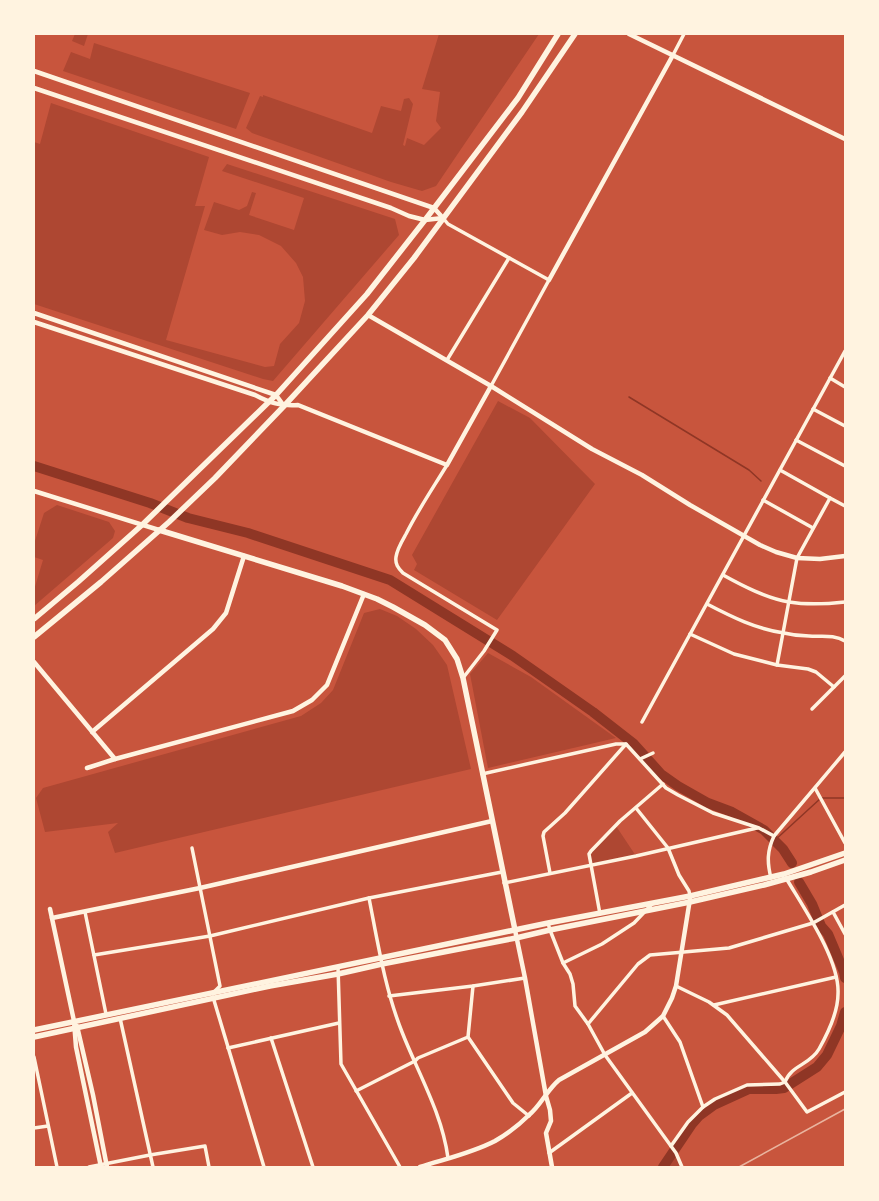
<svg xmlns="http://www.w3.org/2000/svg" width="879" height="1201" viewBox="0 0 879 1201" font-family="'Fira Sans',sans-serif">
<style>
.green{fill:#ae4732}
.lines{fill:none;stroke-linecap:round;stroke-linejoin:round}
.stream{stroke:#8f3625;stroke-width:1.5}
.river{stroke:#8f3625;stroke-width:10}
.minor{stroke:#fff3e0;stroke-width:3.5}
.tertiary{stroke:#fff3e0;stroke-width:4.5}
.primary{stroke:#fff3e0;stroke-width:5.5}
.trunk{stroke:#fff3e0;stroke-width:5.5}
.rail{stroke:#e9b49f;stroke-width:1.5}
</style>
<rect width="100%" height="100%" fill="#c8553d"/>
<g class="green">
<path d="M75 34H88L84 46 72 41Z"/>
<path d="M439 34H539L436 186 422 191 391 182 252 133 246 128 260 96 263 97V95L372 133 381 106 401 111 404 99 409 98 413 104 403 145 405 146 407 138 424 145 441 128 436 121 440 92 422 89Z"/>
<path d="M94 43 250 93 236 129 63 71 71 52 90 59Z"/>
<path d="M51 103 209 157 195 206H205L166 340 265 367 274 366 280 344 299 323 305 301 303 277 296 263 281 246 259 235 240 232 222 235 204 230 214 202 239 210 247 206 252 192 256 193 249 215 294 230 304 198 222 171 227 164 395 219 399 235 273 381 263 379 34 304V142L40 144Z"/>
<path d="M498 401 530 418 595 484 497 620 414 570 417 564 412 555Z"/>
<path d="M57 505 109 522 115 531 113 538 34 606V590L43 560 34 557V544L44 513Z"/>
<path d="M380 609 397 616 416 629 433 645 447 665 471 769 115 853 108 832 118 823 45 832 36 798 43 788 301 716 321 703 333 690 364 613Z"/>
<path d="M488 653 531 677 616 738 488 768 470 674Z"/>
<path d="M616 826 636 856 592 864 589 854Z"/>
<path d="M674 1150 682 1167H663Z"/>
</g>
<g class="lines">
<g class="stream">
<path d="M629 397 749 470 761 481"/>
<path d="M774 841 821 798H845"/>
</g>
<g class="river">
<path d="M34 466 150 503 188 518 248 533 390 580 513 656 593 712 634 744 661 774 678 786 708 803 732 812 764 830 783 849 792 863"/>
<path d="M799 882 812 904 821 926 828 934 844 972 845 978"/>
<path d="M663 1167 692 1124 699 1116 714 1105 749 1089H776L784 1088 817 1067 827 1055 841 1026 845 1012"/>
</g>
<g class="minor">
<path d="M673 55 684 34"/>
<path d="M443 218 448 224 549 280 491 386"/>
<path d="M447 360 509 258"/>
<path d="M830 378 845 387"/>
<path d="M813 409 845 426"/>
<path d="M796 440 845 466"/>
<path d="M447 465C433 488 418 510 406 534 402 541 397 549 396 557 395 564 398 568 403 573L497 630 484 651 463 678"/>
<path d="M780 470 830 498"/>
<path d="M763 500 813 528"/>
<path d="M723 575C743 586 766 598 789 602 807 605 827 604 845 602"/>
<path d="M707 604C732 617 756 629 784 633 792 635 801 636 809 636 821 637 834 634 845 641"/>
<path d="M690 634 734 654 777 665 808 669 816 672 834 687"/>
<path d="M777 665 797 558 830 498 845 506"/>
<path d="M812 709 845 676"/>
<path d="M642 722 845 351"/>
<path d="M640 759 653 753"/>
<path d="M482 774 616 744H626L666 788 678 795 713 813 759 828 774 836"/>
<path d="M815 788 845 843"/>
<path d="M636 808 668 848 679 875 689 891 690 896"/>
<path d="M192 848 220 986 214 992"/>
<path d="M550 873 543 836 544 832 565 813 626 744"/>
<path d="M771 878C767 862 767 851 774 836L845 752"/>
<path d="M504 883 636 856 757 828"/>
<path d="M369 898C378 944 385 989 402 1032 418 1073 442 1113 448 1158"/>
<path d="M85 912 106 1014"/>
<path d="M833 912 845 934"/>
<path d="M600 914 589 854 591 851 620 821 663 784"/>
<path d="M548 923 550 930 563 963 570 974 573 984 575 1006 588 1024 605 1055 676 1153 682 1167"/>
<path d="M94 955 210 936 369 898 502 872"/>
<path d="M563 963 602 944 634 923 653 903"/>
<path d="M338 967 341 1064 400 1167"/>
<path d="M473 986 468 1037 513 1103 529 1116"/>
<path d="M676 986 709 1002 727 1015 785 1082 807 1112 845 1092"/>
<path d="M389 996 473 986 525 978"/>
<path d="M213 997 264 1167"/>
<path d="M714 1005 836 977"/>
<path d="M663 1016 680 1042 703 1107"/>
<path d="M120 1018 153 1167"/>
<path d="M588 1024 638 964 650 955 729 948 813 923 845 905"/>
<path d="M271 1038 313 1167"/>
<path d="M228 1048 339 1023"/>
<path d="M34 1057 57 1167"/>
<path d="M356 1091 415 1061 418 1058 468 1037"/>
<path d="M34 1128 48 1126"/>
<path d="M671 1146 688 1122 703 1107 715 1099 747 1085 780 1084 785 1082C791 1065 810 1065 819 1049 828 1033 838 1013 838 994 840 960 803 907 786 878"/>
<path d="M549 1153 632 1093"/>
<path d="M89 1167 150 1155 205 1146 209 1167"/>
</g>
<g class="tertiary">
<path d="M629 34 845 139"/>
<path d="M34 71 434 208 443 218"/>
<path d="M34 88 391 208 409 216 425 220 443 218"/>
<path d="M549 280 673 55"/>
<path d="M34 313 276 395 284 406"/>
<path d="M368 315 491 386 592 449 642 475 690 505 760 545 776 552 797 558 820 559 845 556"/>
<path d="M34 322 255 395C270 403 280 406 298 405L447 465 491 386"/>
<path d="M34 491 159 530"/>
<path d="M34 662 115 759 293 711 312 700 327 685 364 594"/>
<path d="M92 732 213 629 226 613 244 556"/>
<path d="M87 768 115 759"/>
<path d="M50 909 74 1021 76 1047 101 1167"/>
<path d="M52 918 200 888 492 821"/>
<path d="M515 930 525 978 546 1096 550 1110 551 1121 546 1133 552 1167"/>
<path d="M77 1026 93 1095 107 1167"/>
<path d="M420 1167C445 1159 472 1153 495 1141 507 1134 519 1125 529 1115 541 1105 547 1090 559 1080L645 1032 663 1016 672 998 676 986 690 899"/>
</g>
<g class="primary">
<path d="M159 530 342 586 377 599 393 607 425 625 445 640 457 659 463 678 515 930"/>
<path d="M34 619 78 582 142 525 276 395 367 294 425 220 518 98 558 34"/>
<path d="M34 637 101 582 169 522 215 478 284 406 368 315 414 258 522 112 575 34"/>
</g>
<g class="trunk">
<path d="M34 1030 548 923 690 896 784 874 845 853"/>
<path d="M34 1037 270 986 338 974 382 964 516 938 550 930 690 902 764 885 811 872 845 860"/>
</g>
<path class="rail" d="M739 1167 845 1109"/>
</g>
<rect width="879" height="1201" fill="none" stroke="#fff3e0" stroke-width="70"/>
</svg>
